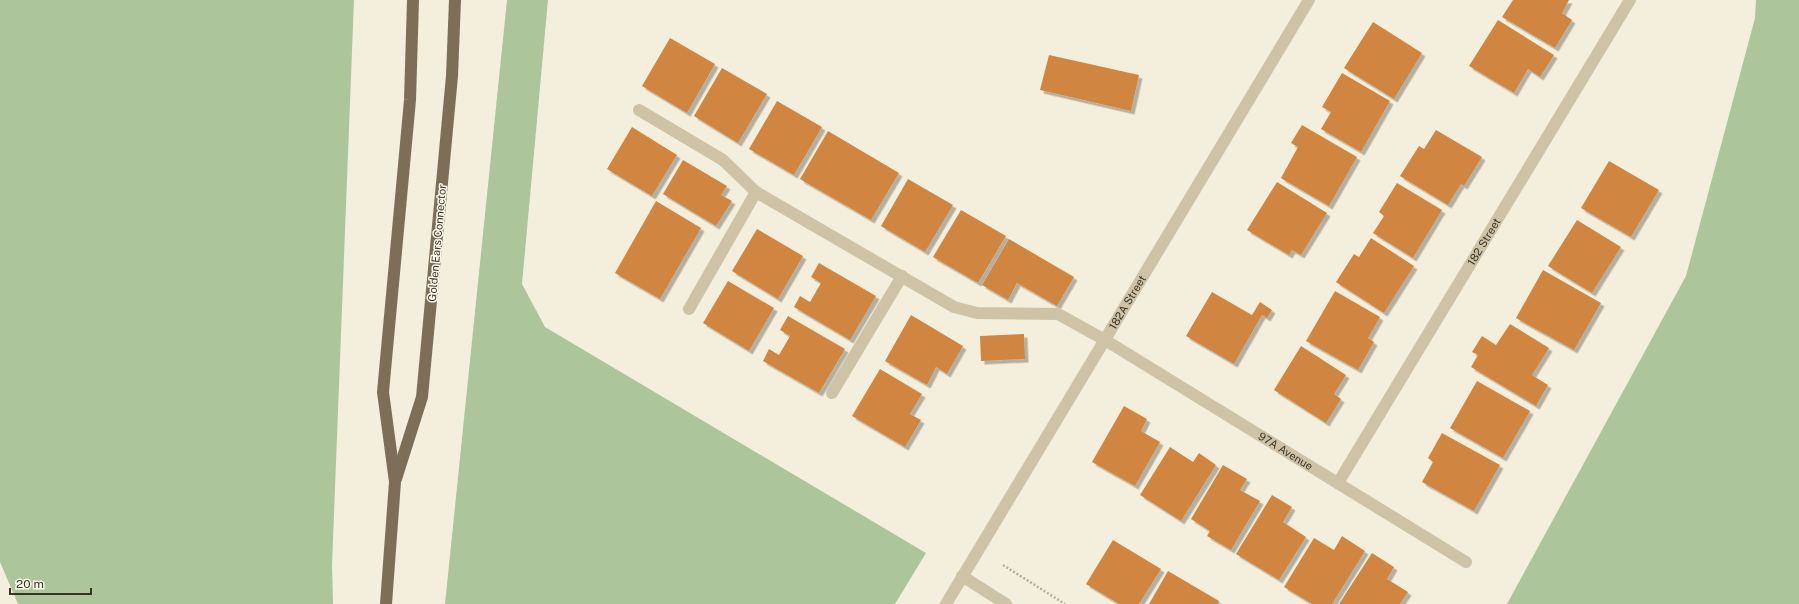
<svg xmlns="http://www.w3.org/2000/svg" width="1799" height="604" viewBox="0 0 1799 604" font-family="'Public Sans',sans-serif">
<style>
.green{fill:#acc59b}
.building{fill:#d0863f;filter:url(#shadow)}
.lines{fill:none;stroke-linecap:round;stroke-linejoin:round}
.path{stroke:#baad91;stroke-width:2.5;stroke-dasharray:2 2;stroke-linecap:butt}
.lane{stroke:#cec3a7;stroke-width:12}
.street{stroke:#cec3a7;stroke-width:12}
.primary{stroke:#7d6e58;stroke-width:12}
.labels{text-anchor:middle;stroke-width:3;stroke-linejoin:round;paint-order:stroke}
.street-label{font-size:11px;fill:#3a3228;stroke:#fbf8ea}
</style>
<defs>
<filter id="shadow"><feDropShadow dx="3.5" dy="3.5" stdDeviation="0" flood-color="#0004"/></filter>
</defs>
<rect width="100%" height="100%" fill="#f4efdd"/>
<g class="green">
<path d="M0 0H354L332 565 333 604H18L0 562Z"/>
<path d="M507 0H548L522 284 545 327 926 553 895 604H445Z"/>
<path d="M1756 0H1799V604H1507L1686 276 1755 18Z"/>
</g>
<g class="building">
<path d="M1513 0H1569L1562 13 1572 20 1555 48 1502 17Z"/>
<path d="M1498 20 1554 55 1540 77 1528 69 1514 93 1469 66Z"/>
<path d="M1373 22 1422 53 1394 99 1344 68Z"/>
<path d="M670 38 715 64 687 113 642 86Z"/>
<path d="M1049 55 1139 75 1131 111 1040 90Z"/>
<path d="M722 68 767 94 738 143 694 116Z"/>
<path d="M1342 73 1390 101 1361 152 1321 129 1331 112 1322 107Z"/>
<path d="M777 101 822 127 794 175 749 149Z"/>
<path d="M1302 125 1357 157 1329 206 1281 178 1298 147 1291 143Z"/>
<path d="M632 127 677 155 652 196 607 169Z"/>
<path d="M1436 130 1482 157 1464 186 1461 184 1448 205 1400 176 1419 146 1424 149Z"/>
<path d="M828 131 899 173 871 220 800 179Z"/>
<path d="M683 160 727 186 721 195 732 201 716 226 663 194Z"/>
<path d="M1609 161 1659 190 1631 237 1581 208Z"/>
<path d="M908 179 953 205 925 252 881 226Z"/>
<path d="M1277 182 1327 213 1301 255 1292 250 1289 255 1247 230Z"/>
<path d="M1397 183 1442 210 1413 258 1373 233 1384 216 1379 212Z"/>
<path d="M656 201 701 228 660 299 615 273Z"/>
<path d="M961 210 1006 236 978 283 933 257Z"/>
<path d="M1577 220 1621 247 1592 293 1548 266Z"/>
<path d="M757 229 803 256 778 299 732 271Z"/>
<path d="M1371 238 1414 266 1384 313 1336 282 1354 254 1359 257Z"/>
<path d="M1009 239 1074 277 1057 306 1017 283 1008 300 982 285Z"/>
<path d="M819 263 876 296 850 340 794 307 800 296 810 302 821 283 811 277Z"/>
<path d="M1543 270 1601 303 1574 350 1516 318Z"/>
<path d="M728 281 774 308 749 351 703 323Z"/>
<path d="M1335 291 1380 317 1368 338 1374 342 1358 370 1306 341Z"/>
<path d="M1212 292 1252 315 1260 302 1272 310 1267 318 1262 315 1234 364 1186 336Z"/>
<path d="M911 315 963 346 947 374 936 367 927 385 885 361Z"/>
<path d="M788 316 845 349 819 393 763 361 769 349 779 355 790 336 780 330Z"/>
<path d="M1510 324 1549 348 1532 375 1548 385 1536 406 1471 367 1478 355 1472 352 1482 336 1496 345Z"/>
<path d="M1024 334 1025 359 981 361 980 336Z"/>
<path d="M1301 346 1346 375 1334 394 1341 399 1326 423 1274 390Z"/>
<path d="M880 369 922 394 910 414 921 420 905 447 852 416Z"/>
<path d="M1477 381 1530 411 1503 458 1450 428Z"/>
<path d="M1124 406 1147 419 1141 431 1160 442 1135 486 1092 462Z"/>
<path d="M1442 433 1500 465 1474 511 1422 482 1433 462 1428 458Z"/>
<path d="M1170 447 1193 462 1199 453 1216 465 1181 521 1140 495Z"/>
<path d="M1223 465 1247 479 1240 490 1260 501 1231 550 1207 536 1210 531 1191 519Z"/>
<path d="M1272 495 1292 507 1283 522 1306 537 1279 580 1236 554Z"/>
<path d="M1342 536 1365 551 1332 604H1312L1284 587 1314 538 1334 550Z"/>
<path d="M1113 540 1161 569 1139 604H1119L1086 584Z"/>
<path d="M1372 553 1394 567 1387 579 1408 592 1400 604H1339Z"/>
<path d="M1168 571 1219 601 1218 604H1149Z"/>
</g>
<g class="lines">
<path class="path" d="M1003 565 1065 604"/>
<g class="lane">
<path d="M639 110 723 160 756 192 954 307 977 313 1058 314 1105 340"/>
<path d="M689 309 756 192"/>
<path d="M832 393 902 276"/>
</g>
<g class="street">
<path id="s1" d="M1105 340 1466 562"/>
<path id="s2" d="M1338 483 1630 0"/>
<path d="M962 576 1006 604"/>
<path id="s3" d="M946 604 1309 0"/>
</g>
<g class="primary">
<path d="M396 479 422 397 452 76 455 0"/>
<path d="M386 604 395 482 383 392 410 100 413 0"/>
</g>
</g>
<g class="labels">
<g class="street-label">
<text dy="4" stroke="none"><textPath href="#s2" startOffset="282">182 Street</textPath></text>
<text transform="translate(437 243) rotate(-85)" y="4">Golden Ears Connector</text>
<text dy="4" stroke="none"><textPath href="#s3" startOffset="352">182A Street</textPath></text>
<text dy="4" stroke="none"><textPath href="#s1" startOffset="212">97A Avenue</textPath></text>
</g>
</g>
<path d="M10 588v6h81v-6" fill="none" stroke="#3a3228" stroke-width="2"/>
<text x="16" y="588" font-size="12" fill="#3a3228" stroke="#fbf8ea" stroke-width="3" paint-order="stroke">20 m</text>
</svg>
